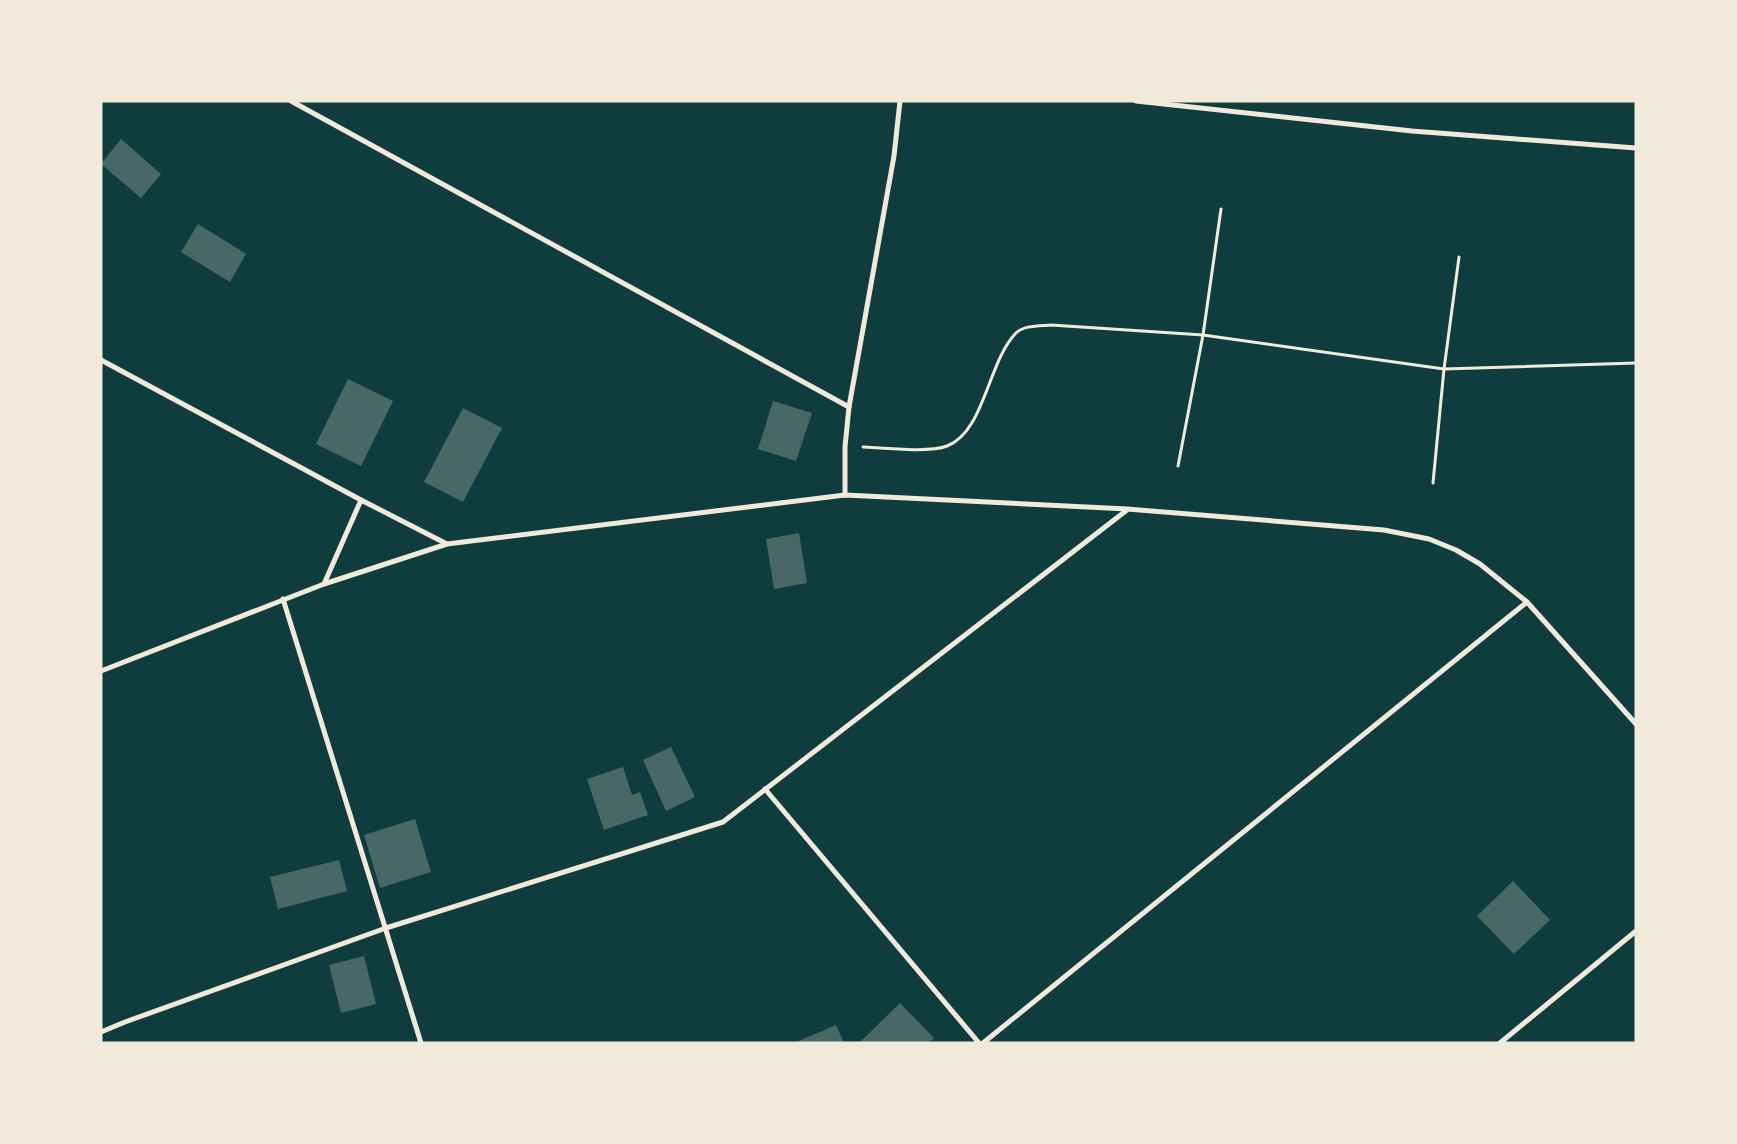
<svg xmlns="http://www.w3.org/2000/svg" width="1737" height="1144" viewBox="0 0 1737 1144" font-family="Cabin,sans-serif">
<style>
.building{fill:#486865}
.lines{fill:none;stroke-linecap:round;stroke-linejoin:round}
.path{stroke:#f1e9da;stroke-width:3}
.minor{stroke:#f1e9da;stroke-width:5}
</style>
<rect width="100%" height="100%" fill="#0f3d3e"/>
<g class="building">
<path d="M121 139 161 174 141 198 101 164Z"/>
<path d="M198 224 246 254 230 282 181 252Z"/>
<path d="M348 379 393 401 361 466 316 444Z"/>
<path d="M773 401 812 413 796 461 758 449Z"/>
<path d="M463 408 502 428 463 502 424 482Z"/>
<path d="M799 533 807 583 774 589 766 539Z"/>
<path d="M671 747 695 797 666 811 643 760Z"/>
<path d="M623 767 632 795 640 792 648 815 604 830 587 779Z"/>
<path d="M415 819 431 872 380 888 364 835Z"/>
<path d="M339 860 347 891 278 909 270 877Z"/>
<path d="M1513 881 1550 920 1514 954 1477 916Z"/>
<path d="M364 956 376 1004 341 1013 329 965Z"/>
<path d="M900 1003 934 1038 929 1043H859Z"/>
<path d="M836 1025 844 1043H794Z"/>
</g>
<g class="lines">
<g class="path">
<path d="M863 447C883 448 930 453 947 446 984 432 988 363 1015 334 1023 325 1039 326 1051 325L1203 335 1444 369 1636 363"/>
<path d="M1178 466 1203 335 1221 209"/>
<path d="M1433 483 1444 369 1459 257"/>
</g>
<g class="minor">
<path d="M291 101 849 407"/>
<path d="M1136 101 1412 131 1636 148"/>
<path d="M101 360 361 500 447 544"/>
<path d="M845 495V447L849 407 894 156 900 101"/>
<path d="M324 584 361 500"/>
<path d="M283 599 421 1043"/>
<path d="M101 671 324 584 447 544 845 495 1127 509 1384 530 1429 539 1456 550 1480 564 1527 602 1636 724"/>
<path d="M765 789 979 1043"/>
<path d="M101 1032 125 1022 386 928 723 822 1127 510"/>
<path d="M983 1043 1527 602"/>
<path d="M1500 1043 1636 931"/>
</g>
</g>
<rect width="1737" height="1144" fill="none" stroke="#f1e9da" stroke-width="205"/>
</svg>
